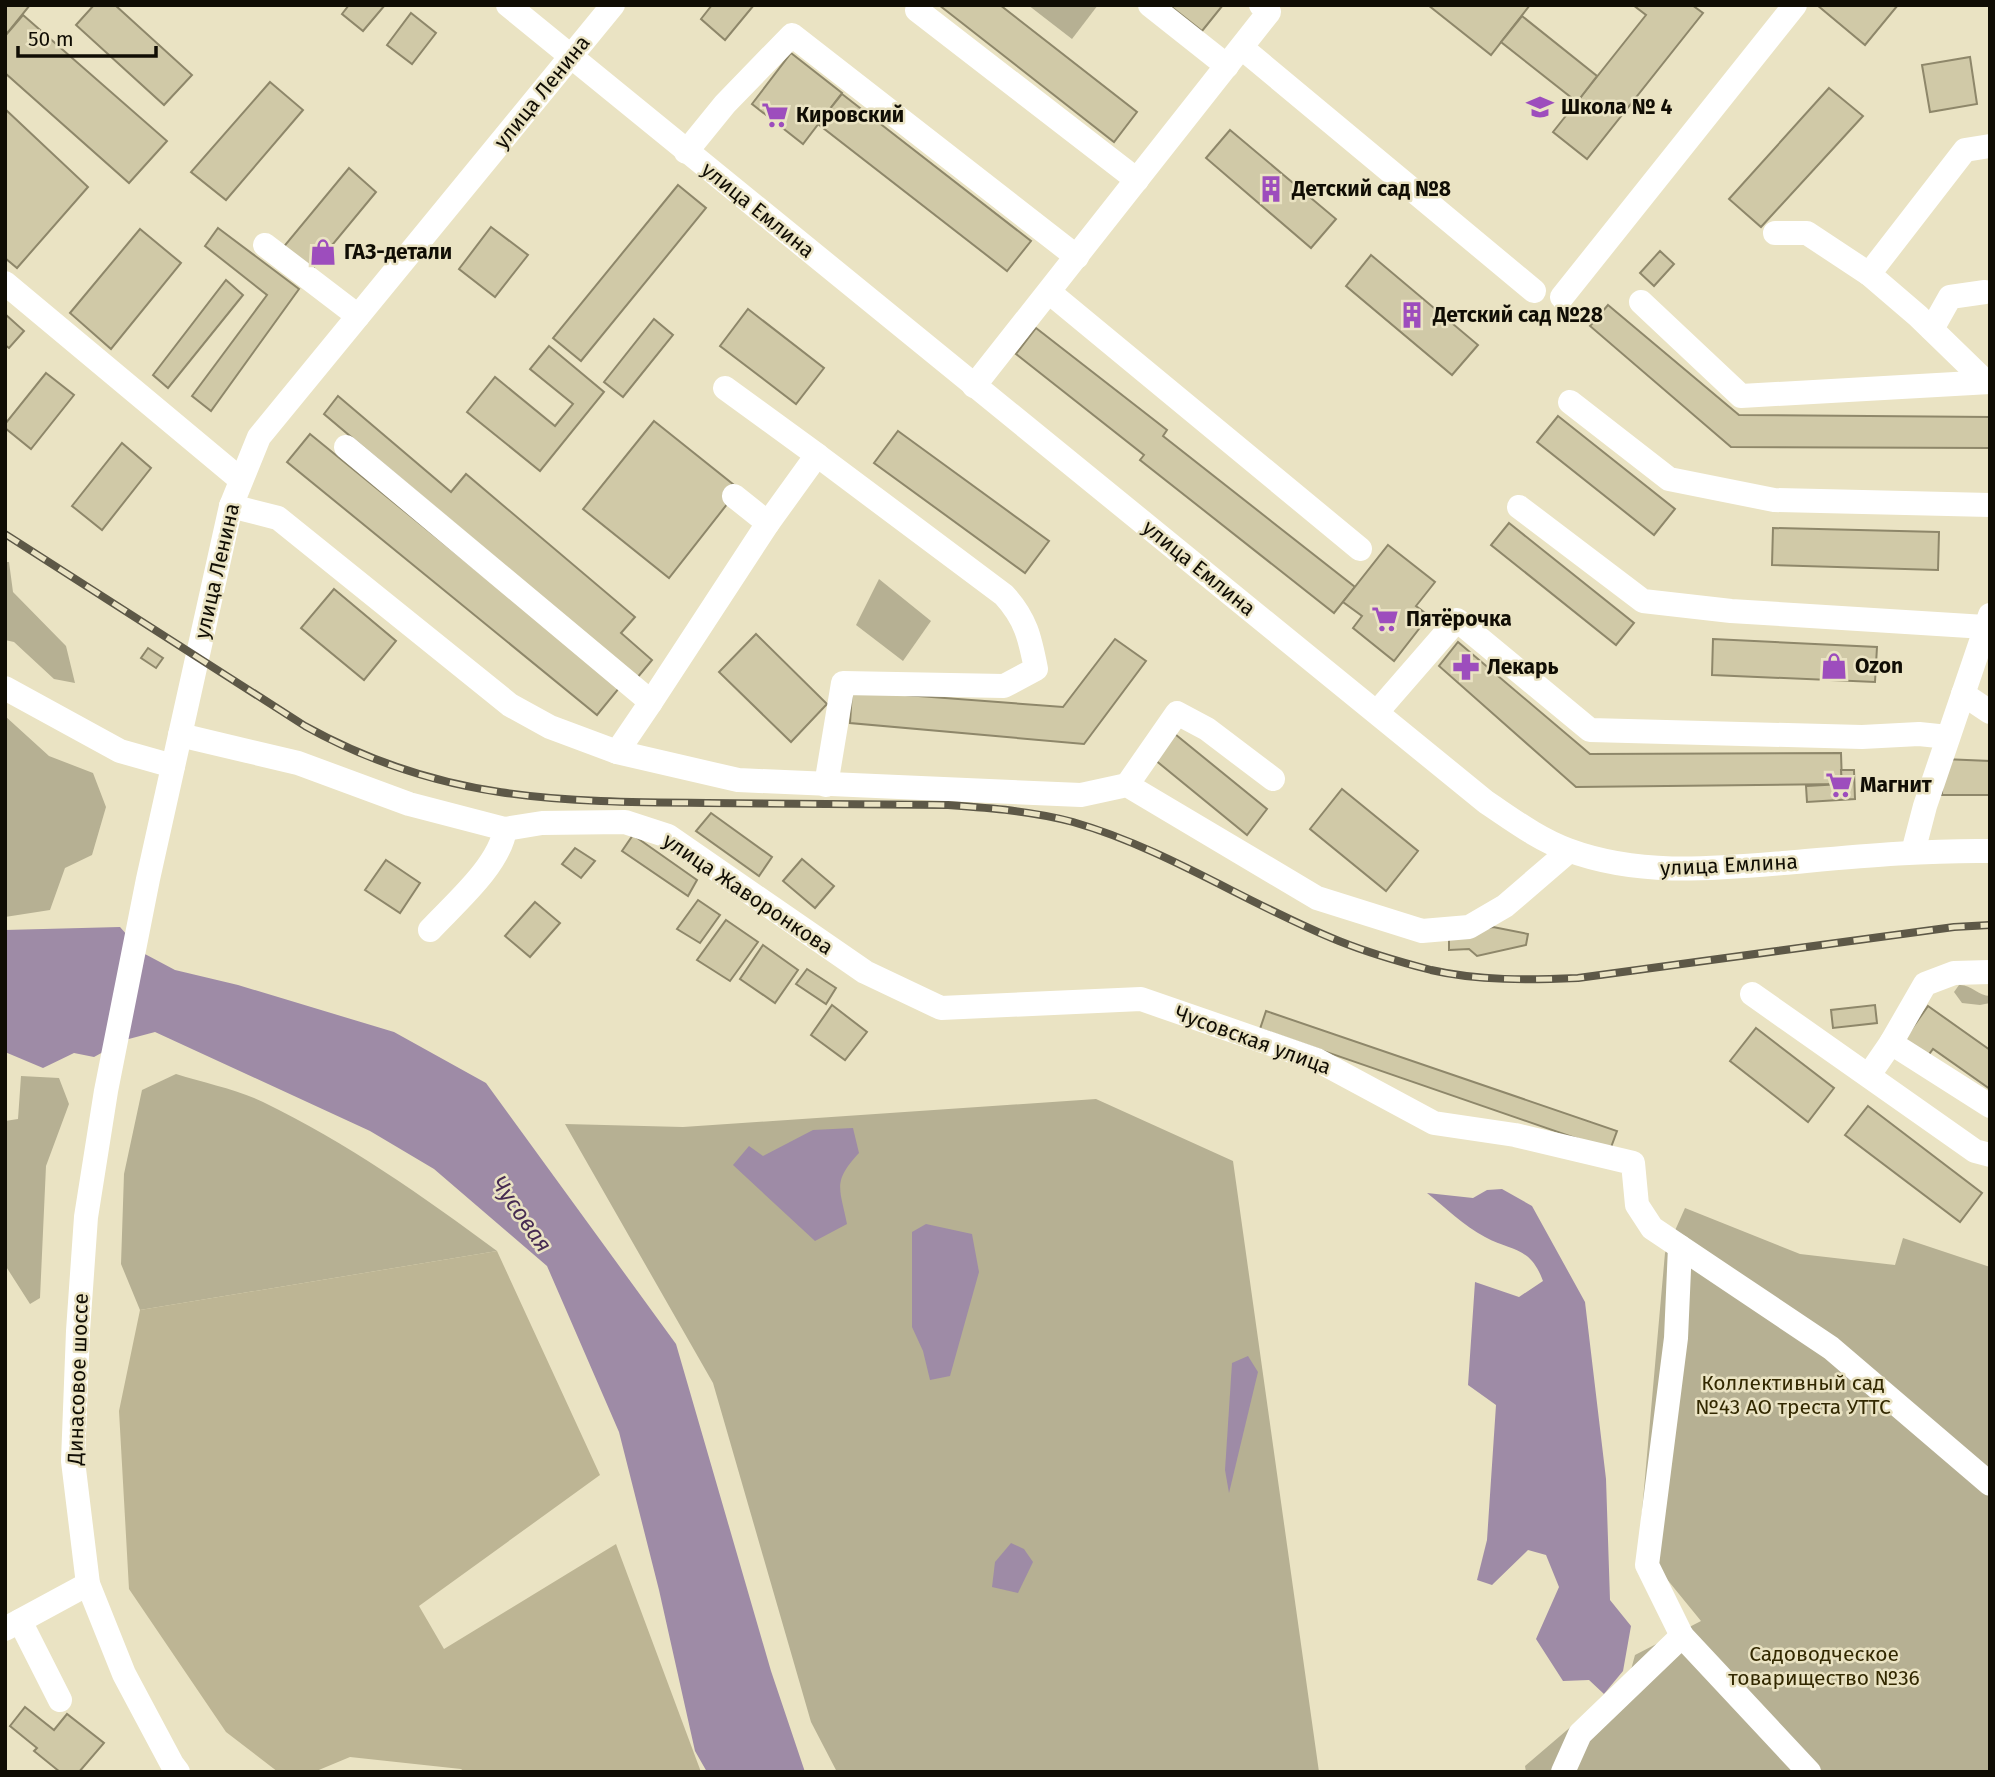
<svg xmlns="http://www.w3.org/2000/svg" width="1995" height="1777" viewBox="0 0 1995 1777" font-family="'Fira Sans',sans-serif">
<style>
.green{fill:#b6b093}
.forest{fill:#bdb594}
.water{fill:#9e8ba6}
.building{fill:#d0c9a7;stroke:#8e876a;stroke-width:2}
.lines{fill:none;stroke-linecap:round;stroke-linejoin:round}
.minor{stroke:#fff;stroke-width:24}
.rail-casing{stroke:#5d5847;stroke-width:8}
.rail{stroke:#eae3c3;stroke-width:5;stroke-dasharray:16;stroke-linecap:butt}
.labels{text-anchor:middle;stroke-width:5;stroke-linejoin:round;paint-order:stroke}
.street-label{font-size:21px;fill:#100d04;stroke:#eae3c3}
.poi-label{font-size:21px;font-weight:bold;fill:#100d04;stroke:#eae3c3;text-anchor:start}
.park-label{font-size:21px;fill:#322800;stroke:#eae3c3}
.water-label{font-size:23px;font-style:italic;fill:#462b52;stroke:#eae3c3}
</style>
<rect width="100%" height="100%" fill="#eae3c3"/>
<g class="green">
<path d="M1028 5H1098L1072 39Z"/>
<path d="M5 562H9L13 592 66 646 75 683 54 679 14 642 5 640Z"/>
<path d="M879 579 931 621 903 661 856 625Z"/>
<path d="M5 716 49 756 93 773 106 807 92 855 65 868 50 910 5 917Z"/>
<path d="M1959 985C1971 984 1978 996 1990 996V1003L1980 1005 1962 1003 1954 992Z"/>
<path d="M176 1074C204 1083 236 1089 263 1102 346 1142 423 1196 497 1251L140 1310 121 1264 124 1174 142 1090Z"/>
<path d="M21 1076 59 1078 69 1104 46 1166 40 1298 30 1304 5 1265V1121L18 1119Z"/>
<path d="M1096 1099 1233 1161 1319 1772H837L811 1722 713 1383 565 1124 683 1127Z"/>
<path d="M1685 1208 1800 1254 1895 1265 1903 1238 1990 1267V1772H1526L1525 1766 1629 1677 1635 1655 1701 1621 1639 1545 1665 1253Z"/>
</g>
<path class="forest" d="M497 1251 600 1475 419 1606 444 1649 616 1544 701 1772H465L461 1769 350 1757 314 1772H278L226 1732 129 1589 119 1411 140 1310Z"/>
<g class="water">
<path d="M120 927 143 953 175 970 238 985 394 1032 486 1083 676 1344 771 1671 805 1772H707L695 1751 659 1590 619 1432 547 1266 434 1169 370 1131 155 1032 125 1040 94 1057 74 1053 43 1068 5 1052V930Z"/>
<path d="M853 1128 859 1153C832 1182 840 1188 847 1224L815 1241 733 1165 749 1146 763 1156 813 1130Z"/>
<path d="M1502 1189 1532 1206 1585 1302 1606 1479 1610 1600 1631 1626 1623 1671 1604 1694 1589 1680 1563 1681 1536 1639 1559 1587 1546 1555 1528 1550 1492 1585 1477 1580 1487 1540 1496 1405 1468 1385 1475 1282 1519 1297 1543 1281C1530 1246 1513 1252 1485 1237 1464 1226 1445 1207 1427 1193L1473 1198 1487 1190Z"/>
<path d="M926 1224 972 1234 979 1272 950 1376 930 1380 923 1351 912 1327V1232Z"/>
<path d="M1248 1356 1258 1372 1229 1493 1225 1470 1232 1363Z"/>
<path d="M1011 1543 1024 1549 1033 1562 1018 1593 992 1587 995 1562Z"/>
</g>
<g class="building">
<path d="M5 5H30L5 36Z"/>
<path d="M94 5H115L192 75 164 105 76 25Z"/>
<path d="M349 5H385L363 31 342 14Z"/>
<path d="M712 5H754L725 40 701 19Z"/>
<path d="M939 5H1000L1137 112 1114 142Z"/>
<path d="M1169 5H1223L1202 31Z"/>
<path d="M1428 5H1530L1491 55Z"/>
<path d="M1633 5H1692L1703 13 1587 159 1553 132 1646 15Z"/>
<path d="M1817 5H1898L1865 45Z"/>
<path d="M411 13 436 33 412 64 387 45Z"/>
<path d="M23 15 167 141 129 183 5 73V36Z"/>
<path d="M1522 16 1597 76 1577 102 1501 42Z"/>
<path d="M791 53 842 93 803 144 752 104Z"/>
<path d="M1970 57 1977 104 1930 112 1922 65Z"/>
<path d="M270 82 303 110 226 200 191 172Z"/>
<path d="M1829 88 1863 116 1761 227 1729 199Z"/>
<path d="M842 94 1031 241 1007 271 818 124Z"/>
<path d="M5 109 88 187 17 268 5 258Z"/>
<path d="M1230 130 1336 219 1311 248 1206 158Z"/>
<path d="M349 168 376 192 309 273 281 250Z"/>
<path d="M678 185 706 208 581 361 553 338Z"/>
<path d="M491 227 528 255 495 297 459 269Z"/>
<path d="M218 228 299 289 211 411 192 396 267 295 205 246Z"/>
<path d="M140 229 181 263 111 349 70 313Z"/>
<path d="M1660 251 1674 264 1654 286 1640 273Z"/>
<path d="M1371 255 1478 345 1452 375 1346 286Z"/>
<path d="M226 280 243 295 168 388 153 375Z"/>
<path d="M1608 305 1739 415 1990 417V448L1731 447 1590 326Z"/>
<path d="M748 309 824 368 796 404 720 346Z"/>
<path d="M5 314 24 331 9 348 5 345Z"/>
<path d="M654 319 673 335 623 397 604 382Z"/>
<path d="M1036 328 1167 430 1163 436 1355 587 1334 613 1140 460 1144 455 1016 354Z"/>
<path d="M549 346 604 392 540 471 467 412 495 377 555 426 573 404 530 369Z"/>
<path d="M46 373 74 395 31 449 5 428V424Z"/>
<path d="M338 396 451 492 466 474 635 617 621 633 652 660 637 678 324 414Z"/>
<path d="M1558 416 1675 509 1654 535 1537 442Z"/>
<path d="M654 421 739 489 669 578 583 509Z"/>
<path d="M898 431 1049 541 1025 573 874 463Z"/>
<path d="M310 434 620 687 597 715 287 462Z"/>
<path d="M122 443 151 468 102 530 72 506Z"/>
<path d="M1509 523 1634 623 1616 645 1491 545Z"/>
<path d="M1773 528 1939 532 1938 570 1772 565Z"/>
<path d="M1388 545 1435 582 1416 606 1429 616 1394 661 1353 628 1362 616 1343 602Z"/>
<path d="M334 589 396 641 364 680 301 628Z"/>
<path d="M756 634 827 704 791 742 719 672Z"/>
<path d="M1115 639 1146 661 1084 744 850 723 852 691 1063 707Z"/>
<path d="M1713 639 1877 647 1875 682 1712 675Z"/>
<path d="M1458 642 1590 754 1841 753 1842 784 1576 787 1439 666Z"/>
<path d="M148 648 163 658 156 668 141 658Z"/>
<path d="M1170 730 1267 809 1247 835 1149 755Z"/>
<path d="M1943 759 1990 761V795H1942Z"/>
<path d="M1841 770H1854L1855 799 1807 802 1806 786 1842 784Z"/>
<path d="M1342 789 1418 851 1386 891 1310 829Z"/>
<path d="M711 813 772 857 759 876 696 831Z"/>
<path d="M633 835 697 880 688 896 622 851Z"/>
<path d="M575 848 595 861 581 878 562 864Z"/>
<path d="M802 859 834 886 815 908 783 881Z"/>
<path d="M386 860 420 883 400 913 365 890Z"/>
<path d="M698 900 720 915 700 943 677 929Z"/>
<path d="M535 902 560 923 530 957 505 936Z"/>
<path d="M726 920 758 942 730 981 697 960Z"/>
<path d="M1493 927 1528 934 1526 945 1477 956 1469 949 1449 950V935Z"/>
<path d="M763 945 798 970 775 1003 740 979Z"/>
<path d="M807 969 836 988 826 1004 796 984Z"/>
<path d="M832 1005 867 1032 845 1060 811 1035Z"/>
<path d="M1875 1005 1877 1023 1833 1028 1831 1010Z"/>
<path d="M1928 1006 1990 1050V1089L1933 1049 1924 1061 1901 1044Z"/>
<path d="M1266 1011 1617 1131 1610 1150 1260 1029Z"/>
<path d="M1756 1028 1834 1088 1808 1122 1730 1061Z"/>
<path d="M1868 1106 1982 1193 1960 1222 1845 1135Z"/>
<path d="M25 1707 54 1730 67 1714 104 1743 79 1772H60L34 1751 37 1748 10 1726Z"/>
</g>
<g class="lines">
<g class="minor">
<path d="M508 5 1486 802C1513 820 1538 839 1568 850 1638 876 1711 869 1783 863 1852 857 1921 850 1990 851"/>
<path d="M1150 5 1227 66"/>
<path d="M917 10 1137 180"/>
<path d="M1242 48 1534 291"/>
<path d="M686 152 725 104 792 35 1077 257"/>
<path d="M1775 233H1807L1869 274 1918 316 1986 382"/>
<path d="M265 245 358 316"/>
<path d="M1869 274 1965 150 1990 146"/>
<path d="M5 283 241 480"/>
<path d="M1049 292 1360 549"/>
<path d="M1562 297 1795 5"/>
<path d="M1641 302 1741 396 1990 382"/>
<path d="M1932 329 1950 297 1985 292"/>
<path d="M974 386 1269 12 1261 5"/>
<path d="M1570 402 1669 479 1774 500 1990 505"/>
<path d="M346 447 651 702 617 752"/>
<path d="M817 455 1004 595C1026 619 1030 638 1036 669L1004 686 843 683 826 785"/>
<path d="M734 496 768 523"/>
<path d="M231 506 278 518 510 705 550 727 617 752 738 780 1081 795 1127 785 1317 898 1422 931 1469 927 1505 906 1569 851"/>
<path d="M1519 507 1643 601 1731 611 1985 627"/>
<path d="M5 688 120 751 173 766"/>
<path d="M1963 694 1990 712"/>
<path d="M651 702 768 523 817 455 725 388"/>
<path d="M1377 712 1457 620 1590 730 1862 737 1919 734 1948 737"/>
<path d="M180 735 298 763 409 804 505 829 542 823 625 822 668 836 865 972 941 1008 1141 999 1317 1060 1434 1123 1515 1135 1633 1163 1637 1205 1652 1228 1831 1348 1990 1484"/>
<path d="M1127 785 1177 713 1207 729 1273 779"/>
<path d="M1913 852 1925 806 1990 615"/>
<path d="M430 930C455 903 500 865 505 829"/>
<path d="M1752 994 1975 1151 1990 1155"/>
<path d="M1891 1043 1990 1106"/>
<path d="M1869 1075 1891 1043 1925 984 1954 973 1990 972"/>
<path d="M1680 1247 1676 1338 1647 1565 1682 1636"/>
<path d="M20 1621 60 1700"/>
<path d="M5 1629 88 1584"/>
<path d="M178 1772 172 1764 124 1674 88 1584 73 1461 78 1331 86 1217 106 1091 148 879 231 506 259 437 613 5"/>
<path d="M1563 1772 1580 1734 1682 1636 1809 1772"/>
</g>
<defs>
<path id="rail" d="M5 534 305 726C440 801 559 802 707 803 787 804 867 804 947 805 989 808 1032 811 1073 822 1167 849 1249 905 1339 941 1369 953 1400 962 1431 970 1479 981 1529 980 1578 978L1954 927 1990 925"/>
</defs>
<use href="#rail" class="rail-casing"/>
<use href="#rail" class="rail"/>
</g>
<defs>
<symbol id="school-bare" viewBox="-9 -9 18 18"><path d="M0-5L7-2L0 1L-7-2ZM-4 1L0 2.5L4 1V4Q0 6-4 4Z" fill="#9d4dbd" stroke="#eae3c3" stroke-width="2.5" paint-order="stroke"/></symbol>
<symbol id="supermarket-bare" viewBox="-9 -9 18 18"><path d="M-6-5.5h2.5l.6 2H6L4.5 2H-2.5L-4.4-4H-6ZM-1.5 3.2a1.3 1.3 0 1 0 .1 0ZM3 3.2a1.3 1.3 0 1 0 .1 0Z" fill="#9d4dbd" stroke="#eae3c3" stroke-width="2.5" paint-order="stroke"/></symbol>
<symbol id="building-bare" viewBox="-9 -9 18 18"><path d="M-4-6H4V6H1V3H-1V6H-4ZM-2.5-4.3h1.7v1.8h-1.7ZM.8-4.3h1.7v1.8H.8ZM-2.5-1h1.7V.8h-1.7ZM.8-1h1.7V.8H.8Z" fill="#9d4dbd" stroke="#eae3c3" stroke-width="2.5" paint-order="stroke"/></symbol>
<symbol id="shop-bare" viewBox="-9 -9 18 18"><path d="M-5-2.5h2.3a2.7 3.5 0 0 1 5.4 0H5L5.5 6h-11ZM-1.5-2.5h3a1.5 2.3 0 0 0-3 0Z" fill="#9d4dbd" stroke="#eae3c3" stroke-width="2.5" paint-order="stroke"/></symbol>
<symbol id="pharmacy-bare" viewBox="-9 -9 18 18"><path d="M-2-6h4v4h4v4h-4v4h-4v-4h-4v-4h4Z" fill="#9d4dbd" stroke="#eae3c3" stroke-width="2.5" paint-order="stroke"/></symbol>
</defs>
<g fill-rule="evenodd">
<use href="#school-bare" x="1521" y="88" width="38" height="38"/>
<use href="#supermarket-bare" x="756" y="96" width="38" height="38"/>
<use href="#building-bare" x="1252" y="170" width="38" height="38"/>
<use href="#shop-bare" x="304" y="233" width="38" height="38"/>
<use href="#building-bare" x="1393" y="296" width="38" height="38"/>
<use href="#supermarket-bare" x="1366" y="600" width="38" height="38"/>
<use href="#shop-bare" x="1815" y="647" width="38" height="38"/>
<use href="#pharmacy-bare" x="1447" y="648" width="38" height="38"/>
<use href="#supermarket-bare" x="1820" y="766" width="38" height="38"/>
</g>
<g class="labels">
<g class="street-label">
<text transform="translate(542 92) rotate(-51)" y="7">улица Ленина</text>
<text transform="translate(758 210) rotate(39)" y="7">улица Емлина</text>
<text transform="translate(1199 568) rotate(39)" y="7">улица Емлина</text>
<text transform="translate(217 571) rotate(-77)" y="7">улица Ленина</text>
<text transform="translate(1729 865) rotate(-3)" y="7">улица Емлина</text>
<text transform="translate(748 894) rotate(34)" y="7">улица Жаворонкова</text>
<text transform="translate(1253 1040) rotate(20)" y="7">Чусовская улица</text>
<text transform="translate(78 1379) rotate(-88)" y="7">Динасовое шоссе</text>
</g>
<g class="poi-label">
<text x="1561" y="114">Школа № 4</text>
<text x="796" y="122">Кировский</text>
<text x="1292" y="196">Детский сад №8</text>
<text x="344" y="259">ГАЗ-детали</text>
<text x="1433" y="322">Детский сад №28</text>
<text x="1406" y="626">Пятёрочка</text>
<text x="1855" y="673">Ozon</text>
<text x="1487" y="674">Лекарь</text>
<text x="1860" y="792">Магнит</text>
</g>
<g class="park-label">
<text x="1793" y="1390">Коллективный сад<tspan x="1793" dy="24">№43 АО треста УТТС</tspan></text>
<text x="1824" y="1661">Садоводческое<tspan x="1824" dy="24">товарищество №36</tspan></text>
</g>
<g class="water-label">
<text transform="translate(522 1214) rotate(55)" y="8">Чусовая</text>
</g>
</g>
<rect width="1995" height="1777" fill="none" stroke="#100d04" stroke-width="14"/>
<path d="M18 46v10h138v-10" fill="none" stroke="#100d04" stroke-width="3.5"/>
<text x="28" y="46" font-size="21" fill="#100d04" stroke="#eae3c3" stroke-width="5" paint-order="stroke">50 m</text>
</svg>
